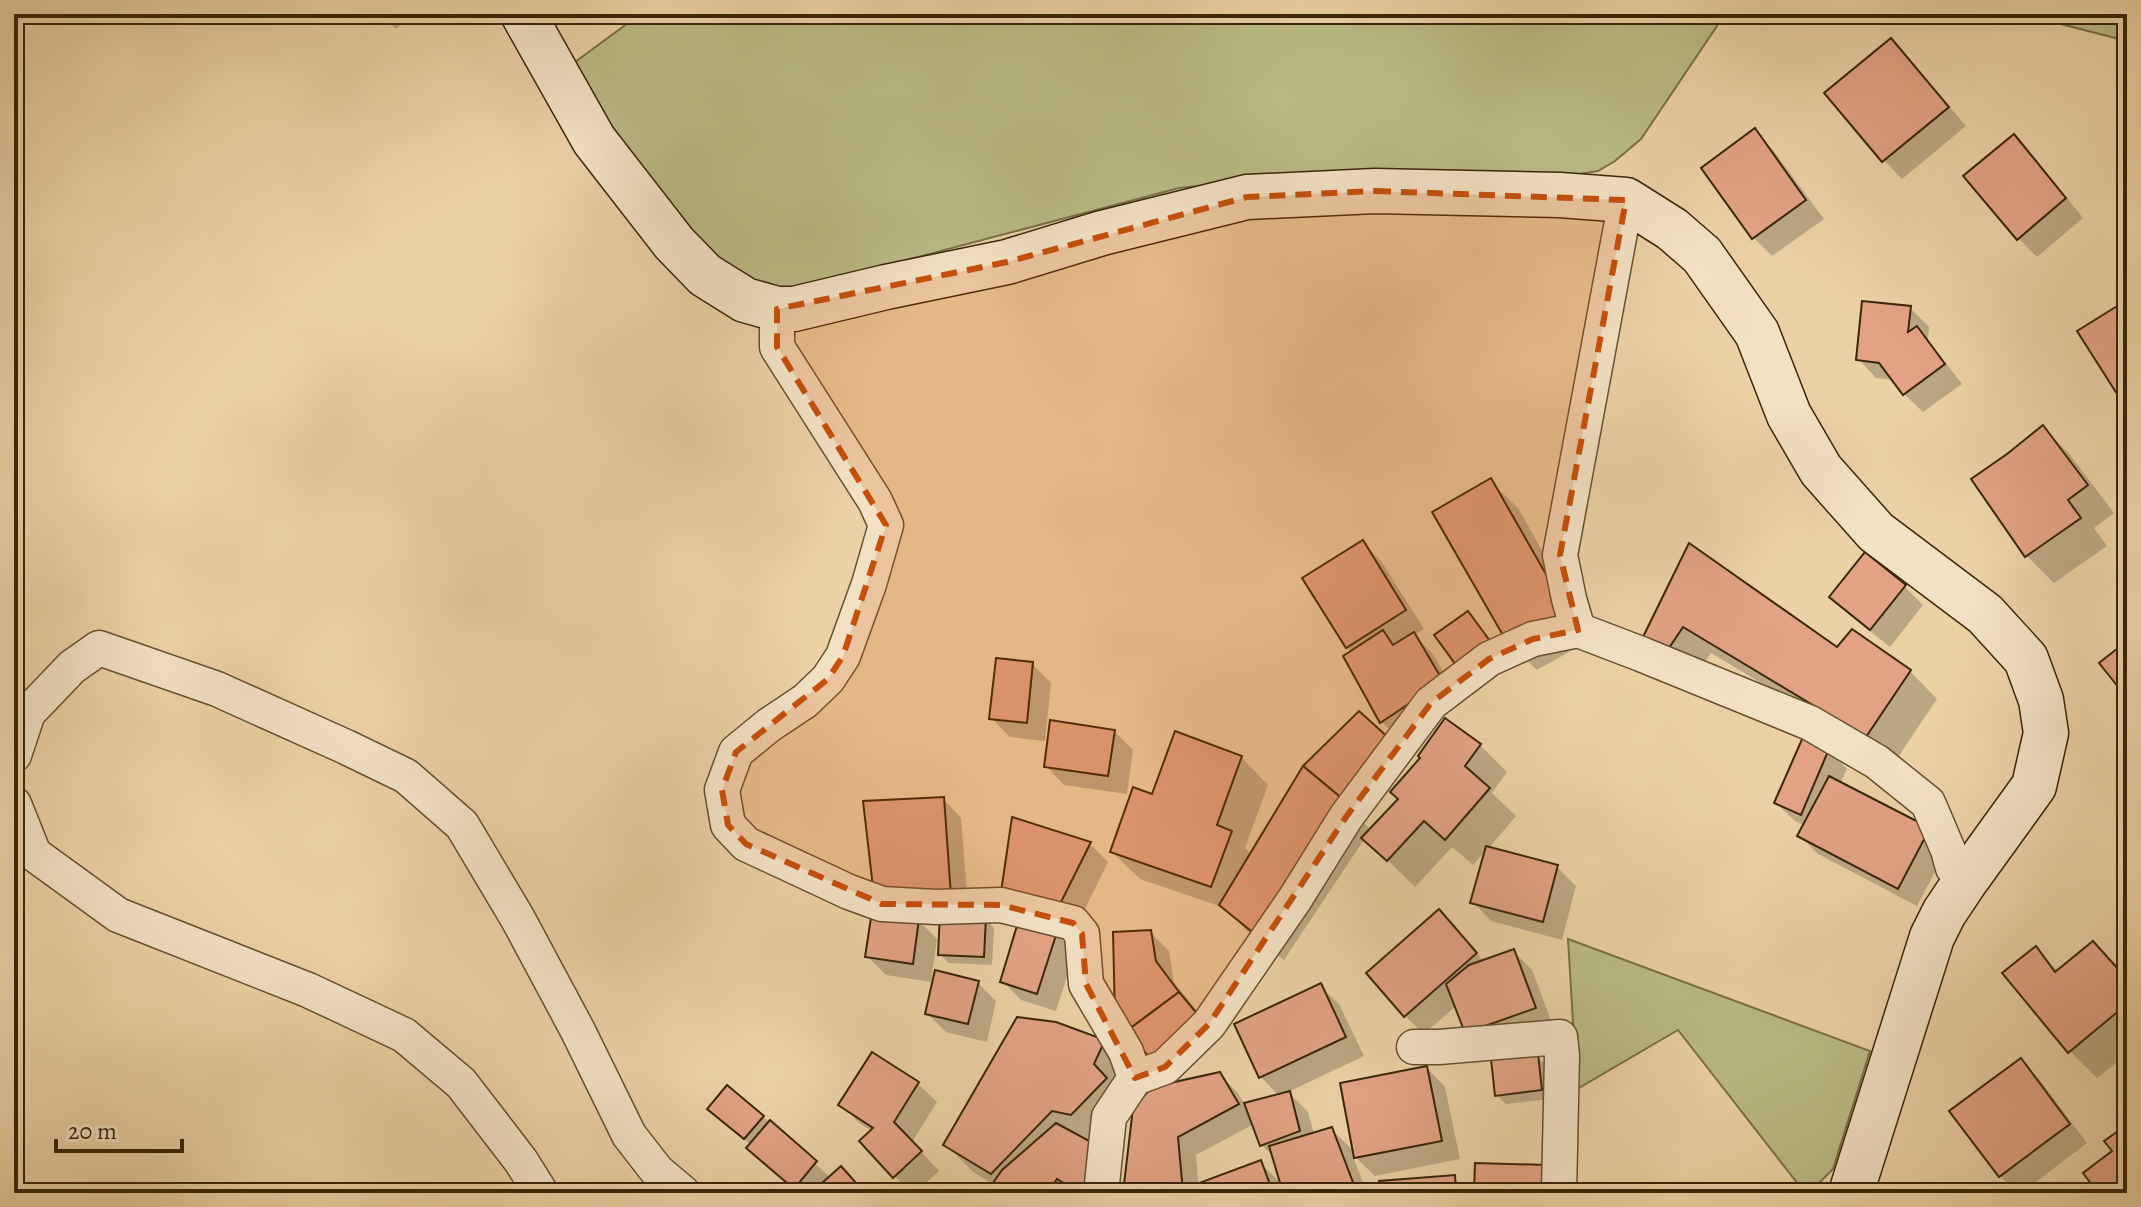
<svg xmlns="http://www.w3.org/2000/svg" width="2141" height="1207" viewBox="0 0 2141 1207" font-family="Alegreya,serif">
<style>
.green{fill:#babb85;stroke:#7a7046;stroke-width:2}
.shadow{fill:#0003}
.building{fill:#e2a283;stroke:#392508;stroke-width:2}
.lines{fill:none;stroke-linecap:round;stroke-linejoin:round}
.street-casing{stroke:#66502f;stroke-width:37}
.secondary-casing{stroke:#392508;stroke-width:47}
.street{stroke:#f3e1c4;stroke-width:34}
.secondary{stroke:#f3e1c4;stroke-width:44}
.marked{fill:#c54f0b;fill-opacity:0.2;stroke:#c54f0b;stroke-width:6;stroke-dasharray:16 10;stroke-linejoin:round}
</style>
<rect width="100%" height="100%" fill="#ecd1a5"/>
<filter id="stains"><feTurbulence type="fractalNoise" baseFrequency=".0025" numOctaves="4"/><feColorMatrix values="0 0 0 0 .2 0 0 0 0 .09 0 0 0 0 .02 0 0 0 .5 -.17"/></filter>
<radialGradient id="worn" r=".72"><stop offset=".6" stop-color="#630" stop-opacity="0"/><stop offset="1" stop-color="#630" stop-opacity=".3"/></radialGradient>
<g class="green">
<path d="M632 14H1725L1641 139 1615 161 1598 171 1560 177 1357 170 1179 188 797 289 750 284 701 245 563 71 632 20Z"/>
<path d="M2058 14H2127V41L2053 22Z"/>
<path d="M1568 939 1870 1051 1833 1169 1809 1193H1805L1678 1030 1577 1089Z"/>
</g>
<g class="shadow">
<path d="M380 14H414L396 29Z"/>
<path d="M1891 40 1909 59 1966 126 1902 179 1884 160Z"/>
<path d="M1755 131 1773 150 1824 219 1772 256 1754 238Z"/>
<path d="M2014 137 2032 155 2083 218 2037 257 2018 238Z"/>
<path d="M2127 302V402L2118 393Z"/>
<path d="M1910 308 1929 327 1928 340 1962 384 1923 412 1904 394 1894 380 1876 378 1858 359Z"/>
<path d="M2043 427 2070 455 2114 513 2094 528 2107 546 2054 583 2027 556Z"/>
<path d="M1490 481 1518 508 1592 639 1537 670 1509 643Z"/>
<path d="M1363 543 1381 561 1424 629 1414 635 1432 653 1460 700 1400 741 1382 722 1346 656 1352 652 1347 647Z"/>
<path d="M1690 546 1837 650 1853 631 1910 671 1937 699 1894 763 1711 653 1696 675 1645 639Z"/>
<path d="M1866 555 1905 587 1923 605 1890 647 1850 615 1832 597Z"/>
<path d="M1032 664 1051 683 1045 741 1010 737 991 718Z"/>
<path d="M1114 731 1133 750 1127 794 1064 785 1046 766Z"/>
<path d="M1480 745 1507 772 1492 793 1516 816 1488 849 1557 867 1576 886 1562 940 1491 921 1473 902 1487 849 1473 865 1452 847 1415 887 1365 838 1284 960 1248 932 1225 908 1140 879 1112 852 1153 796 1241 757 1268 785 1245 848 1252 854 1356 815 1371 830Z"/>
<path d="M1828 750 1847 769 1840 784 1947 849 1917 906 1818 854 1800 836 1805 826 1795 821 1776 803Z"/>
<path d="M943 799 961 818 969 918H985L994 928 992 965 949 963 940 954Z"/>
<path d="M1089 843 1108 862 1076 927 1022 910Z"/>
<path d="M919 921 937 939 931 982 886 975 867 956Z"/>
<path d="M1457 930 1484 962 1513 951 1532 970 1553 1026 1486 1050 1457 1005 1424 1034 1405 1016Z"/>
<path d="M1150 932 1169 951 1174 982 1217 1036 1172 1078Z"/>
<path d="M1056 934 1075 952 1056 1011 1021 1000 1002 981Z"/>
<path d="M2093 943 2127 978V1054L2097 1078 2070 1051 2035 948 2058 971Z"/>
<path d="M978 983 996 1001 987 1042 946 1032 927 1013Z"/>
<path d="M1320 986 1339 1004 1364 1056 1288 1092 1308 1112 1314 1134 1331 1129 1355 1152 1427 1068 1445 1087 1460 1159 1375 1176 1352 1154 1367 1193H1205L1260 1163 1282 1184 1274 1158 1262 1145 1254 1124 1196 1155 1199 1193H1126L1220 1075 1238 1093 1245 1105 1279 1096 1261 1077 1237 1025Z"/>
<path d="M1104 1042 1132 1069 1099 1141 1081 1138 1119 1172V1193H988L994 1185 973 1172 946 1144Z"/>
<path d="M873 1054 918 1084 937 1102 912 1142 939 1171 915 1193H911L861 1141 872 1131 859 1123 841 1104Z"/>
<path d="M1537 1056 1546 1065 1550 1099 1506 1104 1497 1095Z"/>
<path d="M2021 1061 2039 1079 2087 1143 2021 1193H2017L2000 1176Z"/>
<path d="M719 1117H763L831 1178 865 1193H799L767 1166 751 1145Z"/>
<path d="M1454 1178 1470 1193H1382Z"/>
</g>
<g class="building">
<path d="M1891 38 1949 107 1882 162 1824 93Z"/>
<path d="M1755 128 1806 200 1752 239 1701 168Z"/>
<path d="M2014 134 2066 198 2017 240 1963 176Z"/>
<path d="M2127 300V388L2117 394 2077 331Z"/>
<path d="M1862 301 1911 306 1908 332 1917 326 1945 364 1903 395 1879 363 1856 360Z"/>
<path d="M2043 425 2088 485 2068 500 2081 518 2025 557 1971 479 2007 454Z"/>
<path d="M1491 478 1567 611 1508 644 1432 512Z"/>
<path d="M1363 540 1406 610 1346 648 1302 578Z"/>
<path d="M1689 543 1837 647 1852 629 1911 670 1866 737 1683 627 1669 648 1642 639Z"/>
<path d="M1865 552 1906 585 1870 630 1829 597Z"/>
<path d="M1468 611 1493 645 1459 669 1434 635Z"/>
<path d="M1383 630 1393 645 1414 632 1443 681 1380 723 1343 656Z"/>
<path d="M2127 641V698L2099 663Z"/>
<path d="M996 658 1033 662 1027 723 989 719Z"/>
<path d="M1359 711 1391 740 1345 801 1303 766Z"/>
<path d="M1445 718 1481 744 1465 766 1490 788 1445 840 1424 821 1387 861 1361 838 1398 799 1390 792 1420 758 1418 756Z"/>
<path d="M1050 720 1115 730 1108 776 1044 767Z"/>
<path d="M1175 731 1242 756 1217 825 1232 831 1211 887 1110 852 1133 787 1152 794Z"/>
<path d="M1803 737 1829 749 1801 815 1774 803Z"/>
<path d="M1303 766 1345 801 1256 935 1219 905Z"/>
<path d="M1829 776 1930 828 1898 889 1797 836Z"/>
<path d="M944 797 951 896H874L863 801Z"/>
<path d="M1012 817 1091 842 1057 910 1001 892Z"/>
<path d="M1486 846 1558 865 1543 922 1470 903Z"/>
<path d="M1439 909 1477 953 1404 1017 1366 973Z"/>
<path d="M872 911 919 919 913 964 865 957Z"/>
<path d="M940 914 986 917 984 957 938 955Z"/>
<path d="M1019 919 1057 932 1037 994 1000 982Z"/>
<path d="M1151 930 1156 961 1179 992 1128 1030 1115 1018 1113 932Z"/>
<path d="M2093 941 2127 979V1004L2068 1053 2002 973 2036 946 2055 972Z"/>
<path d="M1514 949 1536 1008 1465 1033 1446 984 1469 965Z"/>
<path d="M935 970 979 981 968 1024 925 1014Z"/>
<path d="M1321 983 1346 1037 1259 1078 1234 1024Z"/>
<path d="M1179 992 1200 1017 1152 1061 1128 1030Z"/>
<path d="M1017 1017 1056 1022 1105 1040 1094 1064 1107 1078 1071 1115 1052 1111 991 1174 943 1145Z"/>
<path d="M872 1052 919 1082 894 1122 922 1151 893 1178 859 1141 873 1128 838 1105Z"/>
<path d="M1538 1054 1542 1090 1495 1096 1491 1059Z"/>
<path d="M2021 1058 2070 1124 1999 1177 1949 1111Z"/>
<path d="M1427 1066 1442 1141 1354 1158 1340 1083Z"/>
<path d="M1220 1072 1239 1104 1178 1137 1183 1192 1123 1193 1133 1108 1152 1087Z"/>
<path d="M727 1085 764 1116 744 1139 707 1109Z"/>
<path d="M1290 1091 1300 1131 1260 1146 1244 1103Z"/>
<path d="M770 1120 817 1161 794 1189 746 1148Z"/>
<path d="M1056 1123 1093 1143 1092 1193H1079L1057 1179 1048 1193H986L1002 1170Z"/>
<path d="M2127 1125V1193H2098L2083 1173 2112 1151 2104 1141Z"/>
<path d="M1332 1127 1357 1193H1283L1269 1146Z"/>
<path d="M1261 1160 1273 1193H1202L1199 1183Z"/>
<path d="M1475 1163 1548 1165 1547 1193H1474Z"/>
<path d="M841 1166 865 1193H813L812 1192Z"/>
<path d="M1455 1175 1456 1193H1380L1379 1181Z"/>
</g>
<g class="lines">
<defs>
<g id="street">
<path d="M777 309V347L875 501 886 525 869 584 843 656 828 679 805 701 769 725 736 752 722 790 728 825 746 844 849 892 882 904 936 907 1001 905 1073 923 1082 934 1086 984 1126 1052 1135 1078 1109 1117 1101 1193"/>
<path d="M1578 630 1569 599 1560 555 1626 200"/>
<path d="M14 755 28 713 72 667 99 648 217 689 346 747 406 776 462 825 518 919 578 1031 629 1135 657 1171 683 1193"/>
<path d="M14 804 34 854 118 915 308 990 404 1035 461 1083 521 1161 541 1193"/>
<path d="M1414 1047H1439L1560 1037 1562 1056 1559 1193"/>
<path d="M1135 1078 1165 1067 1209 1024 1295 899 1346 817 1431 703 1489 659 1533 639 1578 630 1641 654 1810 723 1877 762 1928 803 1948 850 1953 868 1964 883"/>
</g>
<path id="secondary" d="M523 14 594 140 674 243 705 275 745 300 777 309H794L886 287 1007 262 1102 233 1247 197 1375 191 1560 195 1626 200 1672 229 1702 255 1757 333 1789 415 1821 470 1876 532 1985 614 2026 659 2041 700 2046 733 2034 786 1964 883 1944 913 1932 937 1851 1193"/>
</defs>
<use href="#street" class="street-casing"/>
<use href="#secondary" class="secondary-casing"/>
<use href="#street" class="street"/>
<use href="#secondary" class="secondary"/>
</g>
<path class="marked" d="M1375 191 1626 200 1560 555 1578 630 1533 639 1489 659 1431 703 1346 817 1209 1024 1165 1067 1135 1078 1086 984 1082 934 1073 923 1001 905 882 904 746 844 728 825 722 790 736 752 828 679 843 656 886 525 777 347V309L1007 262 1247 197Z"/>
<rect width="2141" height="1207" fill="none" stroke="#ecd1a5" stroke-width="48"/>
<rect x="16" y="16" width="2109" height="1175" fill="none" stroke="#392508" stroke-width="4"/>
<rect x="24" y="24" width="2093" height="1159" fill="none" stroke="#392508" stroke-width="2"/>
<path d="M56 1139v12h126v-12" fill="none" stroke="#392508" stroke-width="4"/>
<text x="68" y="1139" font-size="24" fill="#392508" stroke="#f3e1c4" stroke-width="6" paint-order="stroke">20 m</text>
<rect width="100%" height="100%" filter="url(#stains)"/>
<rect width="100%" height="100%" fill="url(#worn)"/>
</svg>
